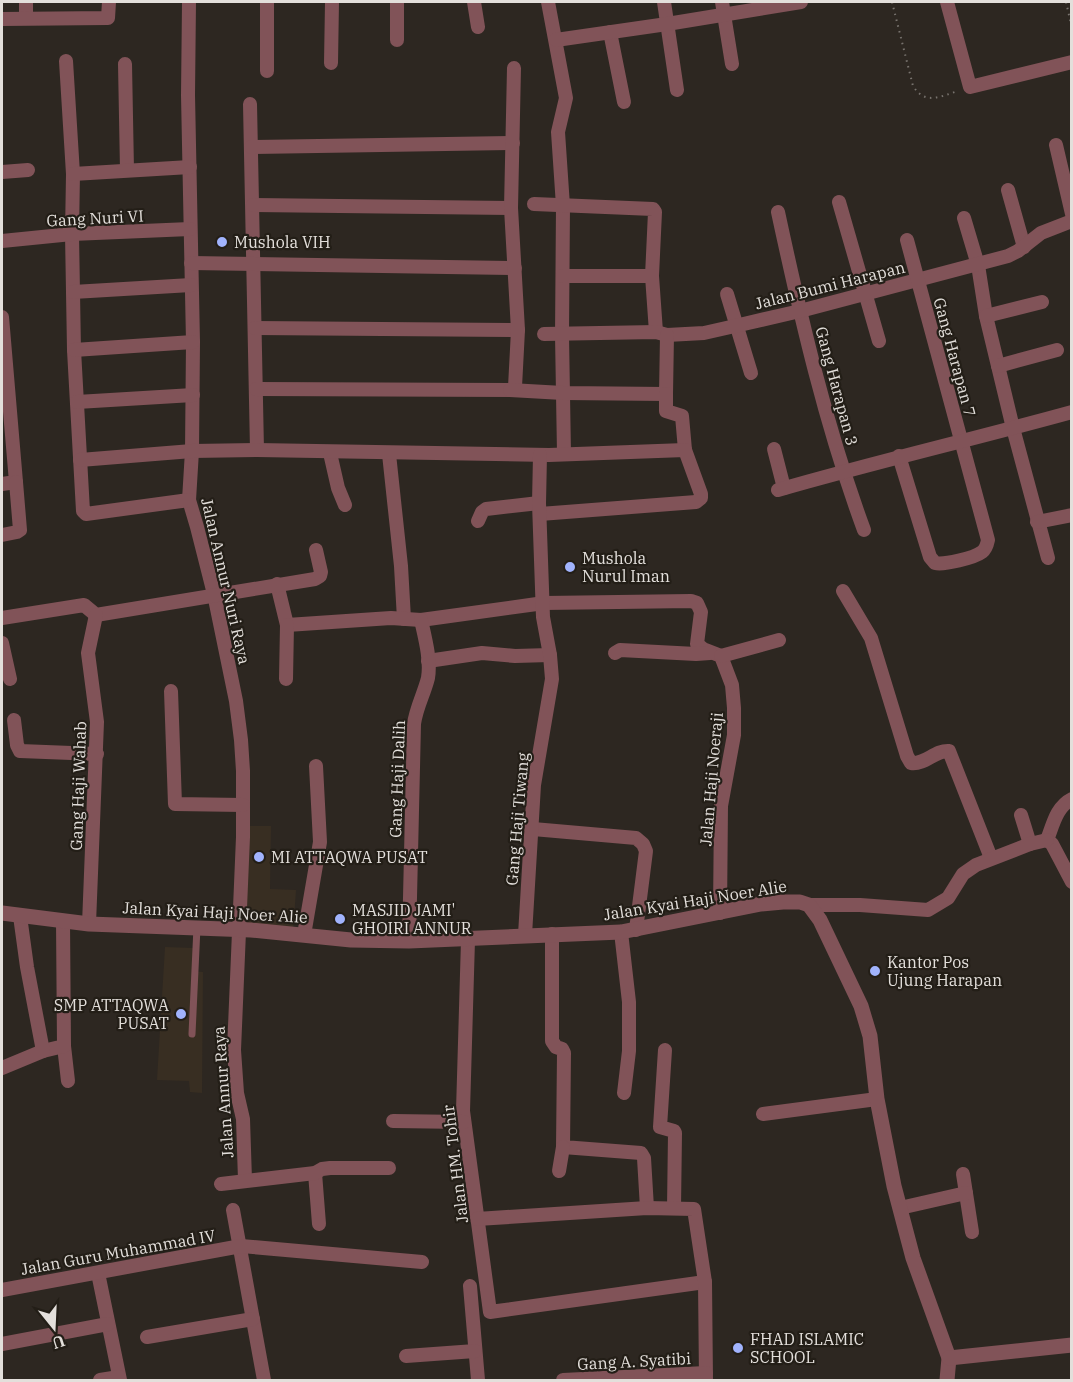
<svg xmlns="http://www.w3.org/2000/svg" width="1073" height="1382" viewBox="0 0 1073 1382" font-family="'IBM Plex Serif',serif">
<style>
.built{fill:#382e22}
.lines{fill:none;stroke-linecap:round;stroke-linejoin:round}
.path{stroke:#78736e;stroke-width:2;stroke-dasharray:1.5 4.5;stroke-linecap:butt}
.service{stroke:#815358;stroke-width:7}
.minor{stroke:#815358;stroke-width:14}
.tertiary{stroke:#815358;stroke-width:15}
.poi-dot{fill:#a1b3fd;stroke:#231e17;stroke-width:2}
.labels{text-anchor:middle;stroke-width:4.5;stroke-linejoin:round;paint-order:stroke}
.street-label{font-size:16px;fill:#e3dfdb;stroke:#231e17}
.poi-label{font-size:16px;fill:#e3dfdb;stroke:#231e17;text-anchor:start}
</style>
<rect width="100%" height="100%" fill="#2d2721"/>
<g class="built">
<path d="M249 826H271L270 889 296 890 293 932 241 927Z"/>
<path d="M165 947 194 948 192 971 203 972 202 1093 190 1092 189 1081 157 1080Z"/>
</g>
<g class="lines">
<g class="path">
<path d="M892 2 913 86C925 105 939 97 958 91"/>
<path d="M1066 2 1072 28"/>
</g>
<path class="service" d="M192 1034 197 927"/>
<g class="minor">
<path d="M189 2 188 95 193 342 192 451 189 500 197 527 214 594 236 701 241 740 243 771V837L234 1050 237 1093 243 1119 245 1180"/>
<path d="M267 2V71"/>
<path d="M474 2 478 27"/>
<path d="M548 2 566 98 558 132 563 206 562 335 564 454"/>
<path d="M664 2 677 90"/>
<path d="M722 2 732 64"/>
<path d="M947 2 970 87 1072 62"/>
<path d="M26 18V2"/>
<path d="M2 19 108 18 109 2"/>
<path d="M610 32 624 102"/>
<path d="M397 40V2"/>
<path d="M556 40 667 24 801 2"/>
<path d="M66 61 73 174 72 234 74 350 83 511 86 514 189 500"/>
<path d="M331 63 332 2"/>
<path d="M125 64 127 170"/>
<path d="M250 104 257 450"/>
<path d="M1056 145 1072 214"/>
<path d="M251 147 513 143"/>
<path d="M2 172 28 170"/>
<path d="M73 174 190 167"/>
<path d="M1008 190 1024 247"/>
<path d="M839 202 879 341"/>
<path d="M534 204 653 209 655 212 652 276"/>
<path d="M253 205 511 208"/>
<path d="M778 212C801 319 826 427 864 530"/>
<path d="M964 218 978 265 986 316 1013 428 1048 558"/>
<path d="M2 241 72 234 190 229"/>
<path d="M191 263 515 268"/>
<path d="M563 276H652L656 332"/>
<path d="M73 292 191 285"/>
<path d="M727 294 751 373"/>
<path d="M986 316 1042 302"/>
<path d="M2 317 16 482 2 484"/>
<path d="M255 328 518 330"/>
<path d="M544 334 656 332 667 335 704 333 735 326 800 311 1008 256 1018 251 1041 233 1072 221"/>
<path d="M74 350 193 342"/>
<path d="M998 366 1057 350"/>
<path d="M256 389 510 390 515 387 518 330 511 208 514 68"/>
<path d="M510 390 563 393 666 394 667 335"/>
<path d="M666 394V411L682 416 685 450"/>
<path d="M77 402 193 395"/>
<path d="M774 449 784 488"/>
<path d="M330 453 338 488 345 505"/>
<path d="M389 454 401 566 404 619"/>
<path d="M899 456 930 557 935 563C944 565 974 558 982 552 986 549 987 545 988 540L907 240"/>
<path d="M80 460 192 451 257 450 549 455 685 450 701 494V498L696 502 540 514"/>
<path d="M778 490C875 462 974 439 1072 412"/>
<path d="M478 521 482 512 486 509 539 503"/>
<path d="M1037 522 1072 515"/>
<path d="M2 535 17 532 20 530 16 482"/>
<path d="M277 584 287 625 391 618 421 620 544 603 691 601 697 603 701 612 697 644 703 649 721 656 732 685 734 708V735L721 806 720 913"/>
<path d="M843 591 871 638 907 756 911 763C925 765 935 750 949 751L991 858"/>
<path d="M2 618 84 605 96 615 315 579 320 576 321 572 316 550"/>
<path d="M2 643 10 679"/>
<path d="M615 653 620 650 696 654 710 653"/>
<path d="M721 656 779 640"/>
<path d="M428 661 482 653 515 656 550 655"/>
<path d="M286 679 287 625"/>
<path d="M171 691 175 804 243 805"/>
<path d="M14 720 17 745 20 751 97 754"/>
<path d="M1021 815 1030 844"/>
<path d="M533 829 636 838 643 844 646 851 636 930"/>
<path d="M1047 840C1053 825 1056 807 1072 799"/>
<path d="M1047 840 1052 844 1072 882"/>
<path d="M809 905H860L928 910 948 898 963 874 976 865 1030 844 1047 840"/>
<path d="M89 924 97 722 88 653 96 615"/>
<path d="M621 932 629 1002V1051L624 1093"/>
<path d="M552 934V1041L556 1047 562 1049 564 1053 563 1147 641 1153 644 1158 647 1208"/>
<path d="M304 935 320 842 316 766"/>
<path d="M525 935 534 785 552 679 550 655 543 617 539 503 540 455"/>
<path d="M468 940 463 1111 490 1312 705 1282"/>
<path d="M409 941 414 724C416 708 424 694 428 678 431 660 425 638 421 620"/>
<path d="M64 1046 68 1081"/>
<path d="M665 1050 660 1127 674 1131 675 1133 674 1208"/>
<path d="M43 1051 64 1046 63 921"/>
<path d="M2 1068 43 1051 27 967 20 916"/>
<path d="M763 1114 877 1099"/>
<path d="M393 1121 464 1122"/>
<path d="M559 1171 563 1147"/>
<path d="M315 1173 319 1224"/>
<path d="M963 1174 972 1232"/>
<path d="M221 1184 315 1173 322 1169 330 1168H389"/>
<path d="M900 1208 966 1193"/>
<path d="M233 1210 264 1380"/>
<path d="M477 1219 647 1208 694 1209 705 1282 706 1380"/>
<path d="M98 1273 120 1380"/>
<path d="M470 1286 478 1380"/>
<path d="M2 1290 241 1246 422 1262"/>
<path d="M147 1337 253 1319"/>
<path d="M2 1344 108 1324"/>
<path d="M406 1356 475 1351"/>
<path d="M100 1380 119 1377"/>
<path d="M563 1380 706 1373"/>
</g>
<g class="tertiary">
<path d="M2 913 89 924 251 930 351 940 409 941 621 932 761 904 783 902H800L809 905 820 920 861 1006 870 1036 877 1099 894 1186 913 1258 949 1358 947 1380"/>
<path d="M949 1358 1072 1345"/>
</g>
</g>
<g class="poi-dot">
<circle cx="222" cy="242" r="6"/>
<circle cx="570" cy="567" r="6"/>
<circle cx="259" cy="857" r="6"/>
<circle cx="340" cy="919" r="6"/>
<circle cx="875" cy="971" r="6"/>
<circle cx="181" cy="1014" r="6"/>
<circle cx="738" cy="1348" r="6"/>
</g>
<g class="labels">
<g class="street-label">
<text transform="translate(95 218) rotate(-3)" y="6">Gang Nuri VI</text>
<text transform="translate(830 285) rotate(-14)" y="6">Jalan Bumi Harapan</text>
<text transform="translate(955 357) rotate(75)" y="6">Gang Harapan 7</text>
<text transform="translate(837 386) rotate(75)" y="6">Gang Harapan 3</text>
<text transform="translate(226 581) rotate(77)" y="6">Jalan Annur Nuri Raya</text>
<text transform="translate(397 779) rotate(-88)" y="6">Gang Haji Dalih</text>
<text transform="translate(711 779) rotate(-85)" y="6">Jalan Haji Noeraji</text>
<text transform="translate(78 786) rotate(-88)" y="6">Gang Haji Wahab</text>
<text transform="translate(517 819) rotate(-85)" y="6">Gang Haji Tiwang</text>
<text transform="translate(695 900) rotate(-9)" y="6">Jalan Kyai Haji Noer Alie</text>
<text transform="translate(215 912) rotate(3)" y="6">Jalan Kyai Haji Noer Alie</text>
<text transform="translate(223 1092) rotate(-94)" y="6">Jalan Annur Raya</text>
<text transform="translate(455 1164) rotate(-97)" y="6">Jalan HM. Tohir</text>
<text transform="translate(118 1252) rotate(-10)" y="6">Jalan Guru Muhammad IV</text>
<text transform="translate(634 1361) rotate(-3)" y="6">Gang A. Syatibi</text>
</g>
<g class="poi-label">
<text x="234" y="248">Mushola VIH</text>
<text x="582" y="564">Mushola<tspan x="582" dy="18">Nurul Iman</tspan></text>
<text x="271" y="863">MI ATTAQWA PUSAT</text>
<text x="352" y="916">MASJID JAMI'<tspan x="352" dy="18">GHOIRI ANNUR</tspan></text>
<text x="887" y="968">Kantor Pos<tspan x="887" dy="18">Ujung Harapan</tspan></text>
<text x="169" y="1011" text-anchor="end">SMP ATTAQWA<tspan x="169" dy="18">PUSAT</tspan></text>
<text x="750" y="1345">FHAD ISLAMIC<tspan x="750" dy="18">SCHOOL</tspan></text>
</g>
</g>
<rect width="1073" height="1382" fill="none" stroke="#e3dfdb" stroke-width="6"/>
<g transform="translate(54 1328) rotate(162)" stroke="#231e17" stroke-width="4.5" paint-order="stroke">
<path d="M0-4.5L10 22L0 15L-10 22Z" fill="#e3dfdb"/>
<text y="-9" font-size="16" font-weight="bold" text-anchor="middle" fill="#e3dfdb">U</text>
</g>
</svg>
